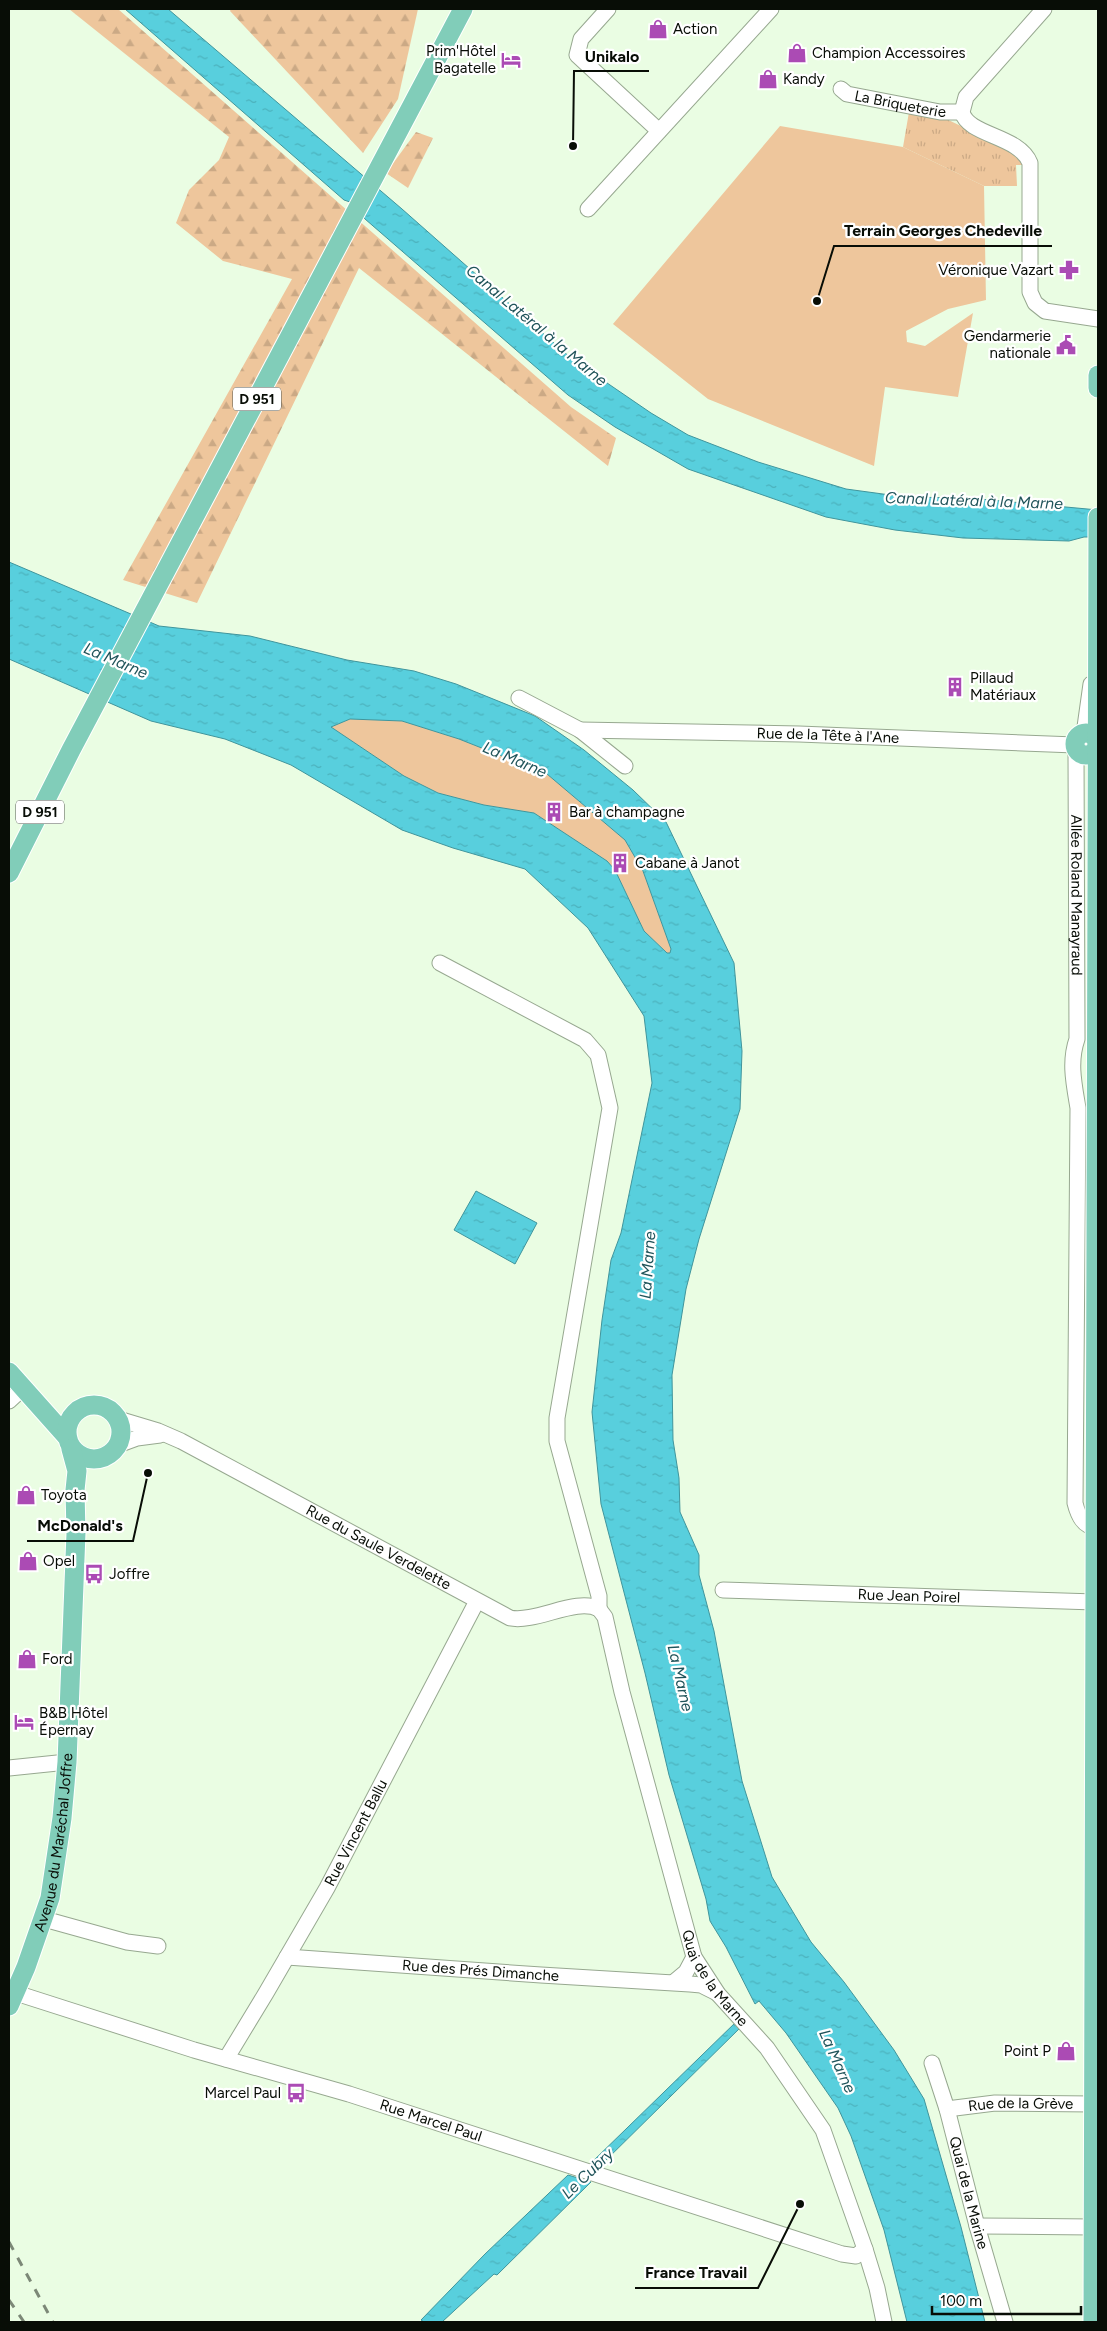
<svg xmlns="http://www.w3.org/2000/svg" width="1107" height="2331" viewBox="0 0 1107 2331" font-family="Figtree,sans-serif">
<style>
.grass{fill:#eec69c}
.forest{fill:url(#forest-firs)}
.park{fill:url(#park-tufts)}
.water{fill:url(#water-ripples);stroke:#40959c;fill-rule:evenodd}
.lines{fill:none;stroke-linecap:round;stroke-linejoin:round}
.minor-casing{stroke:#97a890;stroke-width:17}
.major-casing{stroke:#fff;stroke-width:21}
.minor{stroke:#fff;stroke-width:15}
.major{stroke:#81cdb9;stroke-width:19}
.rail{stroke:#7c8877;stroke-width:3;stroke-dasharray:9 9;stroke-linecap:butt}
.labels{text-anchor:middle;stroke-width:4.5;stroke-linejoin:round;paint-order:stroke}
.shield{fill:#fff;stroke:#525651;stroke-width:1}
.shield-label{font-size:14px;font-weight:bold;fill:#080d06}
.poi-label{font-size:15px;fill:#080d06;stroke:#fff;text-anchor:start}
.street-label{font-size:15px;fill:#080d06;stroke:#fff}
.water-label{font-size:16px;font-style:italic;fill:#20545a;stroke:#fff}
.leader{fill:none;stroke:#080d06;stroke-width:2}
.callout-dot{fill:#080d06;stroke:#fff;stroke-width:2}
.callout-label{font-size:16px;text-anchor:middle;font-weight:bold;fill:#080d06;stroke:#fff;stroke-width:4.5;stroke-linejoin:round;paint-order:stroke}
</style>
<defs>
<pattern id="forest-firs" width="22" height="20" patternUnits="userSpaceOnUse" patternTransform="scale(1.25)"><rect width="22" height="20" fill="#eec69c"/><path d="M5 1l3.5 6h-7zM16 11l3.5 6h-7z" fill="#cba985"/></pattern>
<pattern id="park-tufts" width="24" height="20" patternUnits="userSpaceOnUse" patternTransform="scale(1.25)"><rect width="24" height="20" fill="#eec69c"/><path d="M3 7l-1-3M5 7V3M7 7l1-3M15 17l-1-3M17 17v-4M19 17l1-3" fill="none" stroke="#cba985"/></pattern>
<pattern id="water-ripples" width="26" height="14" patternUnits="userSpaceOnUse" patternTransform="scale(1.25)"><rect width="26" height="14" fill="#58cfdd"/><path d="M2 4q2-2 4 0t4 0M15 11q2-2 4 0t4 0" fill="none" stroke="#4bb1bc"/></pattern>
</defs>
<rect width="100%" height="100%" fill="#eafde3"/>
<g class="grass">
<path d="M780 126 903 147 984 186 986 300 948 309 906 331 907 342 925 346 973 313 958 397 885 387 874 466 708 399 613 324Z"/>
<path d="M350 719 402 721 459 739 547 774 625 840 643 871 671 949 670 953H667L644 931 615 870 607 861 534 813 484 805 438 793 404 776 331 727Z"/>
</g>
<g class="forest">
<path d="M69 9H118L571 407 616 438 608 466 359 268 197 603 123 580 292 279 223 261 176 223 189 190 219 160 229 137Z"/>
<path d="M231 9H418L398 99 363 153 230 11Z"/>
<path d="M416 132 433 138 408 188 386 173Z"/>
</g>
<path class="park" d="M909 112 944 118 1012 150 1022 161V165H1016L1017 186H984L903 147Z"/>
<g class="water">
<path d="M125 9H168L402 209 572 359 651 413 688 435 758 462 846 489 905 497 969 498 1098 510V537H1084L1069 541 963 538 895 530 826 517 688 469 615 427 568 395 365 219 350 202 344 200Z"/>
<path d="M9 562 159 626 250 636 347 660 414 671 456 684 535 716 584 750 633 790 666 822 734 963 742 1051 740 1109 699 1239 686 1289 672 1375 673 1440 679 1478 680 1512 699 1555V1575L714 1631 742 1781 772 1877 811 1942 844 1982 894 2050 924 2099 961 2227 985 2322H907L884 2230 851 2136 838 2108 786 2033 759 2001 755 2004 726 1947 710 1921 706 1899 669 1775 645 1673 601 1504 592 1412 602 1320 611 1260 621 1233 652 1083 644 1016 588 928 525 869 453 848 402 830 291 765 225 739 151 721 9 659ZM350 719 402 721 459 739 547 774 625 840 643 871 671 949 670 953H667L644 931 615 870 607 861 534 813 484 805 438 793 404 776 331 727Z"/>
<path d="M476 1191 537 1223 515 1264 454 1230Z"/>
<path d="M737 2021 742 2026 598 2168 590 2164Z"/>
<path d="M568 2175 591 2182 497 2275 494 2274 442 2322H424L421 2320 485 2254Z"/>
</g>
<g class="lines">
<defs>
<g id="minor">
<path d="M608 9 581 39 577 55 659 131"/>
<path d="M1044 9 966 97 962 112C968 136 1019 135 1030 163V292L1035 303 1045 311 1098 319"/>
<path id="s1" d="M841 89 847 94 940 112H962"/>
<path d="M588 209 771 9"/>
<path d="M519 698 580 730 625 766"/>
<path id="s2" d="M580 730 799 734 1075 745"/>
<path d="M1084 734 1091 684"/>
<path id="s3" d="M1076 751 1077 1039C1069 1062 1074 1084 1078 1108L1075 1503C1078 1515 1083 1528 1098 1527"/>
<path d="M440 963 585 1040 598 1055 610 1108 557 1418V1441L599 1596V1609"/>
<path d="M9 1401 23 1388"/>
<path id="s4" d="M118 1419 158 1431 181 1441 510 1618C537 1623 576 1597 599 1609"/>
<path d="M118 1445 137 1438 160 1435"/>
<path id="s5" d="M723 1590 1095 1602"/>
<path id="s6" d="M599 1609 605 1617 622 1692 694 1957 718 1994 767 2048 823 2130 865 2249 877 2288 884 2322"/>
<path d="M9 1768 67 1762"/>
<path d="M44 1919 127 1942 158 1946"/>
<path id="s7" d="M287 1957 541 1975 690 1984 701 1985 717 1993"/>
<path d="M674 1982 686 1972 694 1957"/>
<path id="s8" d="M16 1993 194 2050 349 2094 842 2254 856 2256 865 2249"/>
<path id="s9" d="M226 2059 266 1993 327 1888 477 1601"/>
<path id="s10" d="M932 2063 947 2109 977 2226 1005 2322"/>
<path id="s11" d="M947 2109 995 2103 1093 2104"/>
<path d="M977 2226 1093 2227"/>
</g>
<g id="major">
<path d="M1098 375V388"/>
<circle cx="1086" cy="744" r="11"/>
<path d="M9 873 71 750 463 9"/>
<path d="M9 1372 66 1436"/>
<circle cx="94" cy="1432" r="27"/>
<path id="s12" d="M9 2006 26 1967 50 1898 62 1818 67 1762 76 1533 75 1490 77 1471 71 1449"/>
<path d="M1093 2322 1098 517"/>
</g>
</defs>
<use href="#minor" class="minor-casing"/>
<use href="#major" class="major-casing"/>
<use href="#minor" class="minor"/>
<use href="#major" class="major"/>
<g class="rail">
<path d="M9 2242 53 2322"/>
<path d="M9 2300 24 2322"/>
</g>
</g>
<defs>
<symbol id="shop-bare" viewBox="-9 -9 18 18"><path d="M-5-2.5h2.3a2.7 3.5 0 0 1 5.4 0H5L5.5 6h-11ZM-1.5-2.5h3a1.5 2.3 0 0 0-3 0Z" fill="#ab4bb4" stroke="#fff" stroke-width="2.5" paint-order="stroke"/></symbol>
<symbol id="hotel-bare" viewBox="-9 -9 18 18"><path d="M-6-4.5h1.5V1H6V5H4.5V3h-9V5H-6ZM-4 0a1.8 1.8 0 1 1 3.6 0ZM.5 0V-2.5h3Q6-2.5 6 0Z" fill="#ab4bb4" stroke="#fff" stroke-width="2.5" paint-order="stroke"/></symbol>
<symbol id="pharmacy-bare" viewBox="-9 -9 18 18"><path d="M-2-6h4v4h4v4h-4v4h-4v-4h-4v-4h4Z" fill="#ab4bb4" stroke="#fff" stroke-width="2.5" paint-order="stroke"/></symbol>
<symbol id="civic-bare" viewBox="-9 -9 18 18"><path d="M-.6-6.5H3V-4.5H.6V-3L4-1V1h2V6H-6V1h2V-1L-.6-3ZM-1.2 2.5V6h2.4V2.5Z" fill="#ab4bb4" stroke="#fff" stroke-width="2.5" paint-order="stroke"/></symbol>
<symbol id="building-bare" viewBox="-9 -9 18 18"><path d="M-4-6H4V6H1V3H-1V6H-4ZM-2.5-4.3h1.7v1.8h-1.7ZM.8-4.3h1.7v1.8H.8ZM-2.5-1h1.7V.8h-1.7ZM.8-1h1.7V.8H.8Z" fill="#ab4bb4" stroke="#fff" stroke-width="2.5" paint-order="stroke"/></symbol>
<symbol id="bus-bare" viewBox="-9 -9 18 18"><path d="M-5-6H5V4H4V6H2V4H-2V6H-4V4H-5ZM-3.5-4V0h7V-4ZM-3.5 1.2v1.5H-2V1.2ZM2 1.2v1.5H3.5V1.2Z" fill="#ab4bb4" stroke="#fff" stroke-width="2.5" paint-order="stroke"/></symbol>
</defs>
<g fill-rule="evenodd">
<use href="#shop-bare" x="644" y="15" width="28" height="28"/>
<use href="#shop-bare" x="783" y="39" width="28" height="28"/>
<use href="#hotel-bare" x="497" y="46" width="28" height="28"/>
<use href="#shop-bare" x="754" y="65" width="28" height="28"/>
<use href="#pharmacy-bare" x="1055" y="256" width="28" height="28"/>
<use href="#civic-bare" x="1052" y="331" width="28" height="28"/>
<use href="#building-bare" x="941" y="673" width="28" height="28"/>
<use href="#building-bare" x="540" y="798" width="28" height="28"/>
<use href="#building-bare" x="606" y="849" width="28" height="28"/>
<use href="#shop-bare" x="12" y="1481" width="28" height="28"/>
<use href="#shop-bare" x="14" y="1547" width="28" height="28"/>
<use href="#bus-bare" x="80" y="1560" width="28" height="28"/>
<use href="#shop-bare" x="13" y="1645" width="28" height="28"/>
<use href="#hotel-bare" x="10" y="1708" width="28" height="28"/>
<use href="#shop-bare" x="1052" y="2037" width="28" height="28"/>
<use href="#bus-bare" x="282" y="2079" width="28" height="28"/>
</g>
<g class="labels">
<g class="shield">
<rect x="233" y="387.5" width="48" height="23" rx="4"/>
<rect x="16" y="800.5" width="48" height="23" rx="4"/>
</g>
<g class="shield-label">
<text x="257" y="404">D 951</text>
<text x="40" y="817">D 951</text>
</g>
<g class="poi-label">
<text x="673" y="34">Action</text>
<text x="496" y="56" text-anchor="end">Prim'Hôtel<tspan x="496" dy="17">Bagatelle</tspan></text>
<text x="812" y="58">Champion Accessoires</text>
<text x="783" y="84">Kandy</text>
<text x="1054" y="275" text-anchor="end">Véronique Vazart</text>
<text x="1051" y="341" text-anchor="end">Gendarmerie<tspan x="1051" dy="17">nationale</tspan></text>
<text x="970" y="683">Pillaud<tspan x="970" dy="17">Matériaux</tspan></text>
<text x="569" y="817">Bar à champagne</text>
<text x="635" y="868">Cabane à Janot</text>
<text x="41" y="1500">Toyota</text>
<text x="43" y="1566">Opel</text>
<text x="109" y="1579">Joffre</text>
<text x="42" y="1664">Ford</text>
<text x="39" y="1718">B&amp;B Hôtel<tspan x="39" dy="17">Épernay</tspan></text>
<text x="1051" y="2056" text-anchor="end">Point P</text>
<text x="281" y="2098" text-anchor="end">Marcel Paul</text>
</g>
<g class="street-label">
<text dy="5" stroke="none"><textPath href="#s1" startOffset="62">La Briqueterie</textPath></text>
<text dy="5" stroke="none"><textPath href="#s2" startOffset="248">Rue de la Tête à l'Ane</textPath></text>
<text dy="5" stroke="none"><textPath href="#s3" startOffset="144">Allée Roland Manayraud</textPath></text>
<text dy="5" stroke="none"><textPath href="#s4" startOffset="291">Rue du Saule Verdelette</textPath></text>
<text dy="5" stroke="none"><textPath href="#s5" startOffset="186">Rue Jean Poirel</textPath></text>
<text dy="5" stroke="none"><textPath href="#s9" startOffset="261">Rue Vincent Ballu</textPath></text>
<text dy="5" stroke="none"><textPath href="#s12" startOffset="171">Avenue du Maréchal Joffre</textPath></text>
<text dy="5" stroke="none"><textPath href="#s7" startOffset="194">Rue des Prés Dimanche</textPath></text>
<text dy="5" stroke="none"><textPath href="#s6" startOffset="390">Quai de la Marne</textPath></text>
<text dy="5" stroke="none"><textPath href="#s11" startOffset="74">Rue de la Grève</textPath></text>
<text dy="5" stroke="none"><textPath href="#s8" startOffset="434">Rue Marcel Paul</textPath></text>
<text dy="5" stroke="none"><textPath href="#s10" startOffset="135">Quai de la Marine</textPath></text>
</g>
<g class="water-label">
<text transform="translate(537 325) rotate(40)" y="6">Canal Latéral à la Marne</text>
<text transform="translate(974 500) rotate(2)" y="6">Canal Latéral à la Marne</text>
<text transform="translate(116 660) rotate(23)" y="6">La Marne</text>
<text transform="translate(515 759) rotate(23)" y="6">La Marne</text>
<text transform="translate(647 1265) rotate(-86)" y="6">La Marne</text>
<text transform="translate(681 1678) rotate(77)" y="6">La Marne</text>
<text transform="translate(838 2061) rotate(66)" y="6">La Marne</text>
<text transform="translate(587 2173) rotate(-44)" y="6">Le Cubry</text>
</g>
</g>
<path class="leader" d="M573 146L574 71H649M817 301L834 246H1052M148 1473L133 1541H27M800 2204L758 2288H635"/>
<g class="callout-dot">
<circle cx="573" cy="146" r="5"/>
<circle cx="817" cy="301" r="5"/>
<circle cx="148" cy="1473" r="5"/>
<circle cx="800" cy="2204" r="5"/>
</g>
<g class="callout-label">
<text x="612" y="62">Unikalo</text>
<text x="943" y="236">Terrain Georges Chedeville</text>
<text x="80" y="1531">McDonald's</text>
<text x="696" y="2278">France Travail</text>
</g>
<rect width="1107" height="2331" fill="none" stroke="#080d06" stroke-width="20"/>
<path d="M932 2306v8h149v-8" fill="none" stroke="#080d06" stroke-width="2.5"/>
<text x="940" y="2306" font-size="15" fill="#080d06" stroke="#ffffff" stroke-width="4" paint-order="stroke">100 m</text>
</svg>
